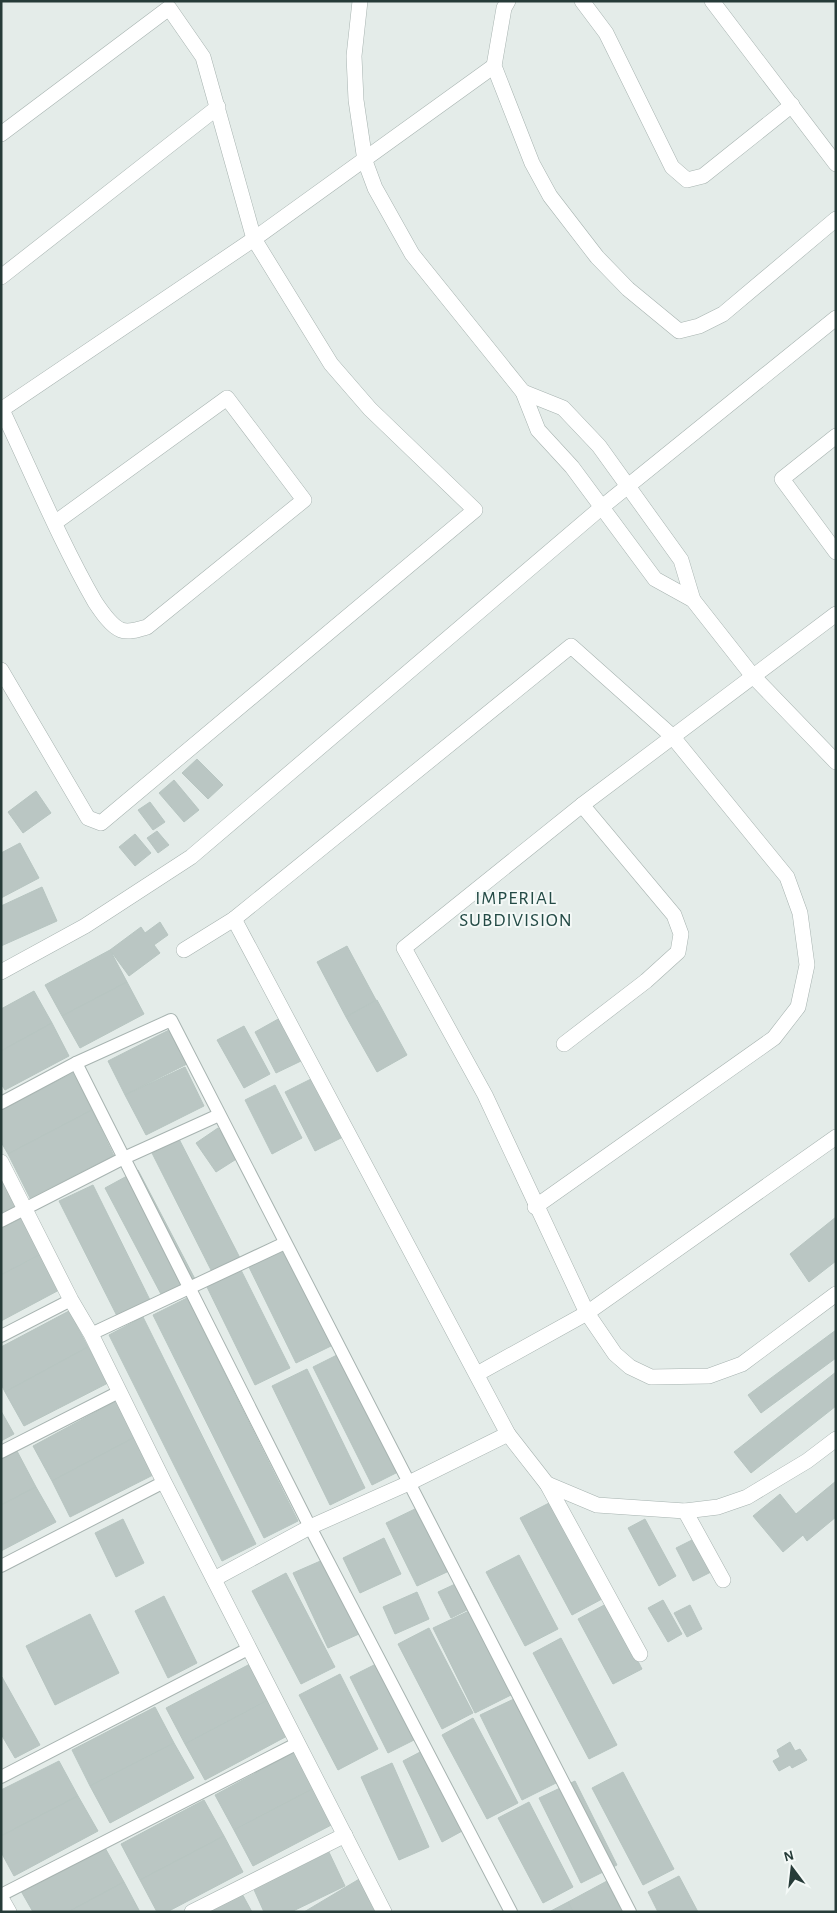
<svg xmlns="http://www.w3.org/2000/svg" width="837" height="1913" viewBox="0 0 837 1913" font-family="'Alegreya Sans',sans-serif">
<style>
.building{fill:#bac6c3;stroke:#b7c5c1}
.lines{fill:none;stroke-linecap:round;stroke-linejoin:round}
.service-casing{stroke:#a7b3b0;stroke-width:14}
.minor-casing{stroke:#a7b3b0;stroke-width:16}
.tertiary-casing{stroke:#a7b3b0;stroke-width:16}
.service{stroke:#fff;stroke-width:12}
.minor{stroke:#fff;stroke-width:15}
.tertiary{stroke:#fff;stroke-width:15}
.labels{text-anchor:middle;stroke-width:4;stroke-linejoin:round;paint-order:stroke}
.neighbourhood-label{font-size:19px;letter-spacing:1px;fill:#244b46;stroke:#f4f9f7}
</style>
<rect width="100%" height="100%" fill="#e4ece9"/>
<g class="building">
<path d="M197 759 223 785 208 799 182 773Z"/>
<path d="M174 780 199 810 184 822 159 793Z"/>
<path d="M36 791 51 813 23 833 8 812Z"/>
<path d="M150 802 165 822 153 830 138 810Z"/>
<path d="M157 831 169 845 158 853 147 838Z"/>
<path d="M135 834 151 853 135 866 119 847Z"/>
<path d="M20 843 39 878 1 898V853Z"/>
<path d="M42 887 57 921 1 946V906Z"/>
<path d="M160 922 168 935 154 945 160 953 129 976 110 950 141 927 145 933Z"/>
<path d="M347 946 376 1000 346 1017 317 962Z"/>
<path d="M110 950 127 982 62 1016 45 985Z"/>
<path d="M127 982 144 1014 80 1048 62 1016Z"/>
<path d="M34 991 52 1023 1 1051V1009Z"/>
<path d="M377 1000 407 1055 377 1072 346 1017Z"/>
<path d="M280 1018 301 1061 276 1073 255 1032Z"/>
<path d="M52 1023 69 1056 5 1090 1 1084V1051Z"/>
<path d="M177 1026 195 1060 125 1095 108 1061Z"/>
<path d="M244 1026 270 1074 244 1088 217 1040Z"/>
<path d="M185 1067 204 1106 146 1135 125 1095Z"/>
<path d="M73 1073 92 1110 8 1154 1 1142V1110Z"/>
<path d="M313 1078 343 1137 315 1151 285 1092Z"/>
<path d="M275 1085 302 1138 272 1154 245 1100Z"/>
<path d="M92 1110 114 1156 30 1198 8 1154Z"/>
<path d="M218 1128 238 1158 216 1172 196 1143Z"/>
<path d="M179 1139 240 1258 212 1272 152 1153Z"/>
<path d="M138 1170 195 1279 162 1296 105 1188Z"/>
<path d="M1 1179 16 1206 1 1213Z"/>
<path d="M93 1185 150 1300 117 1316 59 1201Z"/>
<path d="M836 1217V1261L809 1282 790 1254Z"/>
<path d="M22 1218 41 1254 1 1275V1229Z"/>
<path d="M282 1248 331 1346 296 1363 248 1265Z"/>
<path d="M41 1254 61 1289 1 1321V1275Z"/>
<path d="M241 1270 290 1368 255 1385 207 1287Z"/>
<path d="M187 1298 298 1521 264 1538 153 1315Z"/>
<path d="M69 1311 88 1347 5 1392 1 1384V1347Z"/>
<path d="M143 1317 256 1544 222 1561 109 1335Z"/>
<path d="M836 1330V1358L761 1413 748 1395Z"/>
<path d="M88 1347 108 1383 24 1426 5 1392Z"/>
<path d="M347 1350 406 1468 372 1485 313 1367Z"/>
<path d="M307 1369 365 1488 330 1505 272 1386Z"/>
<path d="M836 1372V1406L751 1473 734 1452Z"/>
<path d="M116 1401 135 1437 52 1481 33 1446Z"/>
<path d="M1 1411 14 1434 1 1441Z"/>
<path d="M135 1437 155 1474 70 1517 52 1481Z"/>
<path d="M17 1451 36 1487 1 1505V1459Z"/>
<path d="M836 1481V1517L807 1541 803 1535 783 1552 753 1516 780 1494 796 1514Z"/>
<path d="M36 1487 56 1522 1 1551V1505Z"/>
<path d="M551 1502 602 1599 572 1615 520 1518Z"/>
<path d="M417 1508 449 1571 417 1586 386 1523Z"/>
<path d="M123 1519 144 1563 116 1577 95 1533Z"/>
<path d="M645 1519 676 1576 659 1586 628 1528Z"/>
<path d="M700 1536 717 1569 693 1581 676 1548Z"/>
<path d="M384 1538 401 1574 360 1593 343 1558Z"/>
<path d="M519 1555 558 1629 525 1646 486 1572Z"/>
<path d="M325 1559 359 1634 328 1648 293 1573Z"/>
<path d="M286 1573 335 1667 301 1684 252 1591Z"/>
<path d="M466 1579 479 1604 451 1618 438 1592Z"/>
<path d="M417 1592 429 1619 395 1634 383 1607Z"/>
<path d="M164 1596 197 1663 168 1678 135 1611Z"/>
<path d="M663 1600 682 1634 668 1642 648 1608Z"/>
<path d="M608 1603 642 1669 613 1684 578 1619Z"/>
<path d="M690 1605 702 1629 687 1637 674 1613Z"/>
<path d="M469 1611 511 1695 475 1713 433 1628Z"/>
<path d="M90 1614 119 1673 55 1705 26 1646Z"/>
<path d="M429 1628 473 1713 442 1729 398 1644Z"/>
<path d="M561 1638 617 1745 589 1759 533 1653Z"/>
<path d="M250 1664 268 1700 185 1744 166 1708Z"/>
<path d="M376 1664 414 1740 388 1753 350 1677Z"/>
<path d="M340 1674 378 1749 338 1770 299 1695Z"/>
<path d="M2 1677 40 1745 15 1758 1 1734Z"/>
<path d="M516 1698 558 1782 522 1800 480 1715Z"/>
<path d="M268 1700 289 1735 205 1780 185 1744Z"/>
<path d="M155 1707 174 1743 90 1786 72 1750Z"/>
<path d="M473 1718 518 1803 487 1819 442 1735Z"/>
<path d="M790 1742 795 1751 800 1749 807 1760 792 1768 790 1765 779 1771 773 1761 780 1757 777 1750Z"/>
<path d="M174 1743 194 1778 110 1823 90 1786Z"/>
<path d="M298 1750 318 1786 234 1830 215 1795Z"/>
<path d="M424 1750 464 1830 442 1842 403 1761Z"/>
<path d="M59 1761 78 1796 1 1836V1790Z"/>
<path d="M392 1763 429 1847 399 1860 361 1777Z"/>
<path d="M623 1772 674 1869 643 1885 592 1788Z"/>
<path d="M575 1781 617 1865 581 1883 539 1798Z"/>
<path d="M318 1786 337 1822 253 1866 234 1830Z"/>
<path d="M78 1796 98 1831 14 1876 1 1852V1836Z"/>
<path d="M204 1800 224 1836 140 1880 121 1844Z"/>
<path d="M529 1802 573 1887 543 1903 498 1818Z"/>
<path d="M224 1836 243 1872 167 1912H157L140 1880Z"/>
<path d="M104 1846 124 1882 68 1912H33L21 1891Z"/>
<path d="M327 1848 345 1886 291 1912H264L251 1883Z"/>
<path d="M679 1876 698 1912H658L648 1892Z"/>
<path d="M361 1878 381 1912H304Z"/>
<path d="M607 1881 623 1912H573L568 1902Z"/>
<path d="M124 1882 140 1912H68Z"/>
<path d="M240 1890 252 1912H203Z"/>
<path d="M568 1902 573 1912H549Z"/>
</g>
<g class="lines">
<defs>
<g id="service">
<path d="M76 1063 310 1527 511 1912"/>
<path d="M1 1103 76 1063 171 1020 630 1912"/>
<path d="M1 1221 124 1158 219 1115"/>
<path d="M91 1334 285 1243"/>
<path d="M1 1336 71 1300"/>
<path d="M1 1452 119 1392"/>
<path d="M1 1566 164 1482"/>
<path d="M1 1777 248 1649"/>
<path d="M1 1895 298 1743"/>
</g>
<g id="minor">
<path d="M360 1 354 56 356 100 365 161 375 188 412 254 523 392 538 430 572 467 655 579 693 600 752 675 836 762"/>
<path d="M508 1 504 8 494 66 532 163 550 196 597 257 628 289 679 331 699 326 723 314 836 219"/>
<path d="M582 1 606 33 672 167 687 180 703 176 792 105"/>
<path d="M712 1 836 164"/>
<path d="M1 134 169 8 203 57 254 239 331 364 370 409 475 510 101 823 88 818 1 670"/>
<path d="M1 277 218 107"/>
<path d="M523 392 563 408 599 446 681 560 693 600"/>
<path d="M1 410 254 239 494 66"/>
<path d="M2 410C32 473 60 541 95 602 101 611 111 626 121 630 129 633 140 629 147 627L304 500 227 398 56 522"/>
<path d="M836 436 782 479 836 552"/>
<path d="M836 614 582 805 404 948 485 1095 587 1313 615 1354 630 1367 651 1377 709 1376 742 1364 836 1294"/>
<path d="M234 919 508 1434 547 1484 640 1654"/>
<path d="M184 950 234 919 571 646 672 736 787 877 800 913 807 965 798 1007 774 1038 535 1207"/>
<path d="M564 1044 646 981 678 952 681 934 674 915 582 805"/>
<path d="M477 1374 587 1313 836 1137"/>
<path d="M547 1484 597 1505 685 1511 718 1507 747 1497 807 1461 836 1439"/>
<path d="M685 1511 723 1580"/>
<path d="M214 1579 310 1527 409 1483 508 1434"/>
<path d="M1 1898 9 1912"/>
<path d="M192 1912 345 1835"/>
</g>
<g id="tertiary">
<path d="M1 972 85 926 191 857 602 507 836 318"/>
<path d="M1 1162 71 1300 91 1334 164 1482 384 1912"/>
</g>
</defs>
<use href="#service" class="service-casing"/>
<use href="#minor" class="minor-casing"/>
<use href="#tertiary" class="tertiary-casing"/>
<use href="#service" class="service"/>
<use href="#minor" class="minor"/>
<use href="#tertiary" class="tertiary"/>
</g>
<g class="labels">
<g class="neighbourhood-label">
<text x="516" y="904">IMPERIAL<tspan x="516" dy="22">SUBDIVISION</tspan></text>
</g>
</g>
<rect width="837" height="1913" fill="none" stroke="#263b38" stroke-width="5"/>
<g transform="translate(792 1868) rotate(345)" stroke="#f4f9f7" stroke-width="4" paint-order="stroke">
<path d="M0-4L9 19L0 12L-9 19Z" fill="#263b38"/>
<text y="-8" font-size="14" font-weight="bold" text-anchor="middle" fill="#263b38">N</text>
</g>
</svg>
